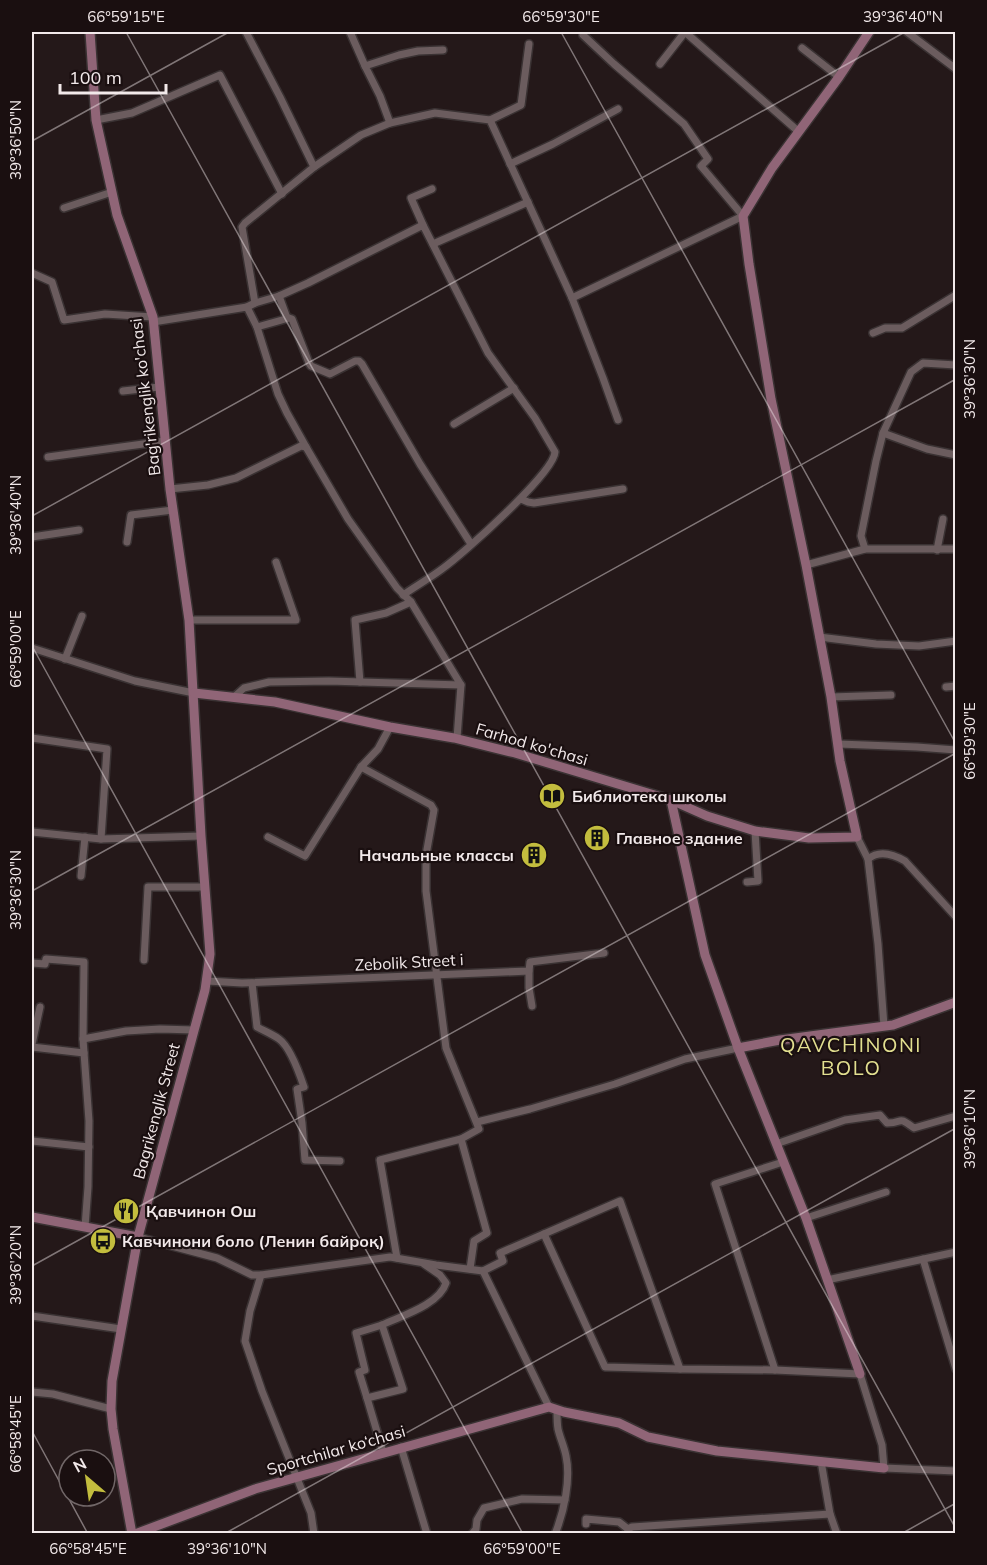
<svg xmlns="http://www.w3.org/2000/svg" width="987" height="1565" viewBox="0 0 987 1565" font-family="Mulish,sans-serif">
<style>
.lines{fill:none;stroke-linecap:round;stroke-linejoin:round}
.street-casing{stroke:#3a3233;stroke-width:10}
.secondary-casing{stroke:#3a3233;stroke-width:12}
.street{stroke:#6b5c5e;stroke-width:7}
.secondary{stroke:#906577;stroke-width:9}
.ticks{fill:none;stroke:#f2e9ea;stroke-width:1.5;stroke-opacity:0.45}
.labels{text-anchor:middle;stroke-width:4.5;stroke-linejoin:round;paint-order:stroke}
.street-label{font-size:16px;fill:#f2e9ea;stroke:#1a0f10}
.poi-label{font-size:16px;font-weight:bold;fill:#f2e9ea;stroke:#1a0f10;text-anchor:start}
.quarter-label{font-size:20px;letter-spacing:1.5px;fill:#e2df90;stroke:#1a0f10}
.neatline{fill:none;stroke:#f2e9ea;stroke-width:2}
.ticks-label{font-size:15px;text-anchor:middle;fill:#f2e9ea}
</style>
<rect width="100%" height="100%" fill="#241819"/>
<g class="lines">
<defs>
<g id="street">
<path d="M246 32 280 97 314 167 245 223 242 227 255 303 247 307"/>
<path d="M350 32 365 66"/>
<path d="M685 32 799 132"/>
<path d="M907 32 956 69"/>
<path d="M802 48 839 77"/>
<path d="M660 64 685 32"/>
<path d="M96 120 132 113 220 75 282 194"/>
<path d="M490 120 521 105 529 44"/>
<path d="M390 123 380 96 365 66 399 55 418 51 443 50"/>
<path d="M510 164 553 144 618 109"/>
<path d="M314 167 361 135 390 123 435 113 490 120 572 298 603 378 618 420"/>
<path d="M64 208 112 192"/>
<path d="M423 225 411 198 432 189"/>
<path d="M433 244 528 202"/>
<path d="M32 273 52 282 64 320 105 314 153 317"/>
<path d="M279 296 287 318"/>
<path d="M572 298 743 216 701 166 708 159 684 124 614 64 583 35"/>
<path d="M255 303 279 296 308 283 423 225 488 353 535 418 555 452C554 473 463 554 442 569 430 578 416 586 403 595"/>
<path d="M153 322 247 307 257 327 278 394 287 413 306 447"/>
<path d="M257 327 289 318 292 319 309 363 311 366 330 374 355 361H359L362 364 420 464 471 544"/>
<path d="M873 333 885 328H902L956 295"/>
<path d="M123 391 159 387"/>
<path d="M454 424 514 388"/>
<path d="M883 433 927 449 956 455"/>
<path d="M48 457 165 441"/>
<path d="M170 489 208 485 236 478 301 446 306 447 348 519 397 588 411 602 461 685 457 738"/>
<path d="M521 499 528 502 534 503 623 489"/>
<path d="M32 537 79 530"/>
<path d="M127 542 131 515 173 510"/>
<path d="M865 549 861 536 876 461 883 433 911 372 923 363 956 365"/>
<path d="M937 550 943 519"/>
<path d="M806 565 865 549H956"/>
<path d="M189 620H296L276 562"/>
<path d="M819 637 876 644 919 646 956 641"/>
<path d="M32 648 135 681 194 693"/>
<path d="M65 659 82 616"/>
<path d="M360 682 355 620 386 613 411 602"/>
<path d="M946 687 956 686"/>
<path d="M234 697 244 688 269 682 329 681 461 685"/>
<path d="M831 697 891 695"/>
<path d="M32 738 107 749 101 839"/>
<path d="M839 744 917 747 956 750"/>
<path d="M361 767 431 805 434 810 426 855V891L446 1048 479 1129 461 1139 380 1160 397 1258"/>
<path d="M32 832 101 839 201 836"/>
<path d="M268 837 305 856 361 767 378 749 390 727"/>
<path d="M857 837 868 859 878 944 884 1026"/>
<path d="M868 859C879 850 893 854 905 861L956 917"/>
<path d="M81 876 85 837"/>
<path d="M747 882 758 881 755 831"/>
<path d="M144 960 148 887H205"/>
<path d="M32 963 45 964 46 959 84 962 83 1039 89 1121 88 1187 85 1227"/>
<path d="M529 971V988L532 1006"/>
<path d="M207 981 242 983 529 971 530 962 604 953"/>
<path d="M252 983 257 1027C264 1031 272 1034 279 1039 290 1047 300 1075 304 1087L297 1089 302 1123 305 1160 340 1161"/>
<path d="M83 1039 126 1031 160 1029 194 1030"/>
<path d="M32 1044 40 1007"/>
<path d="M32 1047 84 1053"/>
<path d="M477 1122 530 1109 615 1084 685 1059 738 1048"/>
<path d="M461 1139 487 1233 474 1241 470 1269"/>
<path d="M32 1141 89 1147"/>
<path d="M776 1144 845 1120 880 1115 887 1123C905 1123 896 1115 914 1128L956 1116"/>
<path d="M806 1218 886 1192"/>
<path d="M544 1234 605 1367 680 1369"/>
<path d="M138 1237 217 1258 252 1275H261L390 1257 436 1265 483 1271 503 1261 500 1253 620 1201 680 1369 775 1370 860 1374 882 1445 884 1468 956 1471"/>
<path d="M923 1259 956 1369"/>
<path d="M483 1271 549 1407"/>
<path d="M261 1275 250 1311 245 1341 262 1391 311 1513 314 1534"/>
<path d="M827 1280 956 1252"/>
<path d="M32 1316 121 1329"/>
<path d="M775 1370 715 1184 783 1162"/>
<path d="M32 1392 53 1394 111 1409"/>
<path d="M367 1398 359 1372 365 1370 356 1333 382 1325"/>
<path d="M401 1447 427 1534"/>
<path d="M383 1452 367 1398 403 1389 382 1325C401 1316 439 1305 446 1283L440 1275 424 1264"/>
<path d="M821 1461 830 1514"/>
<path d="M586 1524V1519L619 1522 628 1529"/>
<path d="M472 1534 476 1529 477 1520 484 1508 522 1499 565 1500"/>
<path d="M555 1534C564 1512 571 1479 566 1456 564 1446 560 1438 558 1429 557 1423 557 1416 557 1410"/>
<path d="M628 1534V1529L632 1527 830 1514 837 1534"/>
</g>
<g id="secondary">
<path d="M90 32 96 120 117 215 153 317 170 489 189 620 201 836 210 954 205 990 138 1237 112 1381 111 1409 113 1429 132 1534"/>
<path d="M194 693 275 702 390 727 454 738 515 753 671 800 707 816 755 831 809 838 857 837 840 761 831 697 806 565 771 399 749 264 743 216 772 168 839 77 869 32"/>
<path d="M671 800 705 955 738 1048 806 1218 860 1374"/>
<path d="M738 1048 780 1040 893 1025 956 1002"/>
<path d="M32 1217 138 1237"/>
<path d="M135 1534 255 1489 549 1407 564 1412 619 1423 648 1437 717 1451 884 1468"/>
</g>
</defs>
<use href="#street" class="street-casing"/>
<use href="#secondary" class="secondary-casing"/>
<use href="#street" class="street"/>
<use href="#secondary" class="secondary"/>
</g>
<path class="ticks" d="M126 32 956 1529M561 32 956 744M32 141 229 32M32 516 905 32M32 646 523 1534M32 891 956 379M32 1266 956 753M32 1431 88 1534M224 1534 956 1128M901 1534 956 1503"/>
<defs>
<symbol id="library-disc" viewBox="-11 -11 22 22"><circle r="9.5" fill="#c3bd3e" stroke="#1a0f10"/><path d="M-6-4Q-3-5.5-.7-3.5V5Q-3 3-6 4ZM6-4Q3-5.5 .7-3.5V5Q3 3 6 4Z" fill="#111"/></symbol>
<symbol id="building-disc" viewBox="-11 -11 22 22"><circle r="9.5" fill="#c3bd3e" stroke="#1a0f10"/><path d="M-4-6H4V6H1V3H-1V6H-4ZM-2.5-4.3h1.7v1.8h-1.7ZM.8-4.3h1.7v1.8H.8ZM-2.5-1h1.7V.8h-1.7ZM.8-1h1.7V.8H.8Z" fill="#111"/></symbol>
<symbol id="restaurant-disc" viewBox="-11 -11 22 22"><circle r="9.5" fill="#c3bd3e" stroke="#1a0f10"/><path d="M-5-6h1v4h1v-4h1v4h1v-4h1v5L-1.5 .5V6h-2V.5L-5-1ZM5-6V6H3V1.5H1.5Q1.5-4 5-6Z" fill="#111"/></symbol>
<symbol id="bus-disc" viewBox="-11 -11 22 22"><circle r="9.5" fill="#c3bd3e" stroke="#1a0f10"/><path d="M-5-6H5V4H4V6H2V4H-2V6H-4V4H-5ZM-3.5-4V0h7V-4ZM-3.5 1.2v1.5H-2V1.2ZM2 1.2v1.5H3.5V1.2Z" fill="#111"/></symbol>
</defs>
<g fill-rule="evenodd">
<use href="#library-disc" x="537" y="781" width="30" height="30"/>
<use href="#building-disc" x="582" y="823" width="30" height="30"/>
<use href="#building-disc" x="519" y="840" width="30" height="30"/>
<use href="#restaurant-disc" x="111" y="1196" width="30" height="30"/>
<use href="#bus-disc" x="88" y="1226" width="30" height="30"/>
</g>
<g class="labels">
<g class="street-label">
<text transform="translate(145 397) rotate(-97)" y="6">Bag'rikenglik ko'chasi</text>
<text transform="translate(532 744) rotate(16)" y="6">Farhod ko'chasi</text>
<text transform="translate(409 962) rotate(-3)" y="6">Zebolik Street i</text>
<text transform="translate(156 1111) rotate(-75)" y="6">Bagrikenglik Street</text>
<text transform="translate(336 1450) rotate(-16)" y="6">Sportchilar ko‘chasi</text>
</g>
<g class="poi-label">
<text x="572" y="802">Библиотека школы</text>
<text x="616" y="844">Главное здание</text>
<text x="514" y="861" text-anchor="end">Начальные классы</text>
<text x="146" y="1217">Қавчинон Ош</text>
<text x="122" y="1247">Кавчинони боло (Ленин байроқ)</text>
</g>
<g class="quarter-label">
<text x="851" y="1052">QAVCHINONI<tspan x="851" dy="23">BOLO</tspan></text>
</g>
</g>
<rect width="987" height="1565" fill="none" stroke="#1a0f10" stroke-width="66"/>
<g transform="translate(87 1478) rotate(331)"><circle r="28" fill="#1a0f10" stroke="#706667" stroke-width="1.5"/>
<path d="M0-4.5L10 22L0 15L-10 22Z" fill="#c3bd3e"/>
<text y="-9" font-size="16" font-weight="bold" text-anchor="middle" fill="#f2e9ea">N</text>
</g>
<path d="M60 84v9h106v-9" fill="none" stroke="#f2e9ea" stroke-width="3"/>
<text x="69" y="84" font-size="18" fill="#f2e9ea" stroke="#1a0f10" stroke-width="4.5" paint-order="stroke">100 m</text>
<rect x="33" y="33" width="921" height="1499" class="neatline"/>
<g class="ticks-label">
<text x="126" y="22">66°59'15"E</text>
<text x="561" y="22">66°59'30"E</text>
<text x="903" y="22">39°36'40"N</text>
<text transform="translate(16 140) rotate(-90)" y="5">39°36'50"N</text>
<text transform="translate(970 379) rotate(-90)" y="5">39°36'30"N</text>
<text transform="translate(16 515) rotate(-90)" y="5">39°36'40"N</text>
<text transform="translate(16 649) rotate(-90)" y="5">66°59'00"E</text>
<text transform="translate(970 741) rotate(-90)" y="5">66°59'30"E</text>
<text transform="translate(16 890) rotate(-90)" y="5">39°36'30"N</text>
<text transform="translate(970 1129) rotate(-90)" y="5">39°36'10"N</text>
<text transform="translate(16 1265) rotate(-90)" y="5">39°36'20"N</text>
<text transform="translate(16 1434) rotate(-90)" y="5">66°58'45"E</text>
<text x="88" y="1554">66°58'45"E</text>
<text x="227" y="1554">39°36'10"N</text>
<text x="522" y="1554">66°59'00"E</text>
</g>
</svg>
